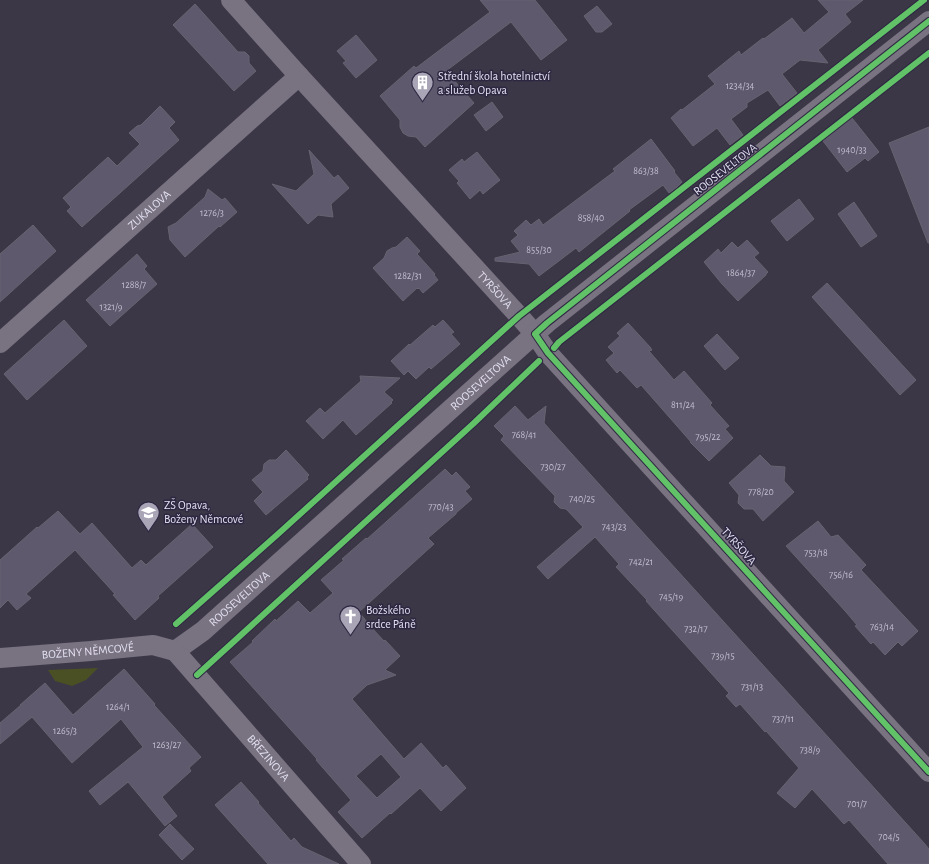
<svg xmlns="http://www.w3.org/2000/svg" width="929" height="864" viewBox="0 0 929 864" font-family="'Alegreya Sans',sans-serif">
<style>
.green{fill:#4a4f24}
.building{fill:#5e596c;stroke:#676370;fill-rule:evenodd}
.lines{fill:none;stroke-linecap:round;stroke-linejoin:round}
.minor{stroke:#787281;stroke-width:20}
.cycleway-casing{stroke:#2e2742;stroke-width:8}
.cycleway{stroke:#61c268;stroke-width:6}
.labels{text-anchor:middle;stroke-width:3;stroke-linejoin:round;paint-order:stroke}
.number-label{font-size:10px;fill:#c2bed0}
.poi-label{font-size:12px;fill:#e3e0f1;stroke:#2e2742;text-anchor:start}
.street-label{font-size:12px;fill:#e3e0f1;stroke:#2e2742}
</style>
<rect width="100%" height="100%" fill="#3c3747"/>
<path class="green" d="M98 668 86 680 72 686 55 681 48 670Z"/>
<g class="building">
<path d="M480 0H535L567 40 541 60 511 22 446 71 474 103 425 147 416 137 408 136 403 133 400 127V120L380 96 414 66 416 68 490 12Z"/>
<path d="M818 0H863L845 14 851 22 818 50 828 63 800 60 782 74 797 93 780 106 768 90 747 103V107L731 119 743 135 730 145 717 128 693 146 671 118 681 109 682 110 715 84 708 76 739 51 741 55 763 38 764 39 792 18 804 33 829 12Z"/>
<path d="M195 4 238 52H245L249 56V63L256 71 234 91 173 25Z"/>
<path d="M597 6 612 24 602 32H596L584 16Z"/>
<path d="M356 35 377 60 356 78 343 63 346 61 337 51Z"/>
<path d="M492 102 503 117 486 131 474 115Z"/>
<path d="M160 106 175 122 169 128 179 140 82 227 67 211 71 207 63 198 108 157 117 166 140 144 129 133 137 126 141 125Z"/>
<path d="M852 118 879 152 868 161 865 158 847 172 823 141Z"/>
<path d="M929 127V243H928L889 143Z"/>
<path d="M651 139 675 171 674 172 682 182 676 188 669 193 663 185 629 210 630 211 579 252 576 248 539 276 529 264 495 261V258L520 252 511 241 518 235 514 231 526 220 531 225 539 219 543 225 615 171 613 169Z"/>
<path d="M309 150 334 178 338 175 349 188 331 204 333 217 318 215 308 224 272 184 296 191 314 174Z"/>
<path d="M477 152 500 180 483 194 480 190 470 199 457 183 459 181 449 170 462 159 464 162Z"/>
<path d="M208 189 222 200 225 198 237 212 220 227 219 226 185 257 170 240 168 227 176 223 205 197Z"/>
<path d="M799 199 814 219 787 241 771 221Z"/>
<path d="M854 202 877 236 861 247 838 214Z"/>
<path d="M33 225 56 251 0 302V254Z"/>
<path d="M407 237 420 251 417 254 435 274 434 275 438 280 423 293 419 288 418 289 417 288 403 301 373 268 384 258 387 251 392 248 396 247Z"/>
<path d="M747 240 759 253 754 257 768 272 766 274V275L738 301 722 284 704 262 718 249 721 253 732 242 738 248Z"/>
<path d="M137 254 147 266 144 269 157 284 110 326 86 300Z"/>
<path d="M827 283 916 380 900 395 812 297Z"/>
<path d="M64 320 87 346 27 400 4 374Z"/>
<path d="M443 320 454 332 451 334 460 344 431 369 429 367 416 379 408 371 404 375 391 361 409 344 410 345 433 325 435 327Z"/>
<path d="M628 323 650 347 652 350 649 351 674 380 684 371 712 403 710 405 729 426 725 429 733 438 709 461 690 442H691L641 385 637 388 620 370 617 373 606 360 614 353 608 347 620 336 617 333Z"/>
<path d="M717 334 739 358 725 370 704 346Z"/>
<path d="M360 376 400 378 384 392 393 400 391 402 392 403 356 435 343 420 323 439 306 421 320 408 325 413 361 381Z"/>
<path d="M515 406 528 420 546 406 544 423 552 432 924 843 929 849V864H888L849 820 844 824 812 789 795 808 777 793 799 768 766 731 765 732 740 704 736 707 726 696 729 693 646 601 647 600 616 567 619 564 595 537 548 579 537 567 583 527 566 509 560 508 554 502 555 496 501 440 504 436 494 426Z"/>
<path d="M286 450 309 475 307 477 308 479 266 515 254 501 263 492 252 480 263 471 264 464 269 460H276Z"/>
<path d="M760 455 771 466 785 467 784 481 794 492 763 521 753 509H744L738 503 739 495 729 483Z"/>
<path d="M445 469 452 476 456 472 470 487 465 491 472 499 456 513V514L428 538 434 544 359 612 371 627 384 641 385 640 400 656 385 670 396 675 367 685 352 699 404 759 421 743 443 768 446 765 466 788 441 811 420 788 391 814 390 813 362 838 338 812 351 800 316 760 317 759 230 662 253 642 252 641 275 619 276 621 298 601 310 613 333 593 321 580 344 560 342 559 366 538 367 539ZM381 754 401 777 377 798 356 776Z"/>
<path d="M58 511 80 534 92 523 132 568 141 560 146 565 192 524 213 547 158 596 159 598 135 620 113 595 115 594 75 550 26 594 31 598 17 610 8 600 0 608V560L37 527 38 528Z"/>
<path d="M818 521 831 537 838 535 866 565 861 570 918 631 902 646 898 642 885 655 873 642 871 644 855 626 857 625 846 612 786 546Z"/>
<path d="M124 669 155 704 154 705 201 757 189 768 191 771 162 797 177 816 165 826 128 782 100 805 89 791 143 747 121 719 72 763 32 717 0 744V723L21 705H20L45 683 73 715Z"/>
<path d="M241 782 259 802 258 803 291 841 294 838 302 847 339 864H268L215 805Z"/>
<path d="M170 824 194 849 182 860 159 835Z"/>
</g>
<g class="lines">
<g class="minor">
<path id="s1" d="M231 0 299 76 519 316 535 334 548 353 929 772"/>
<path id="s2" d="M0 343 299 76"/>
<path id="s3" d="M175 651 203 631 547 323 929 21"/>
<path id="s4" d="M175 651 361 864"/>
<path id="s5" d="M0 658 91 651 153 645 175 651"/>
</g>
<defs>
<g id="cycleway">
<path d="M929 21 547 323 535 334 548 353 929 772"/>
<path d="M554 348 559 342 929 53"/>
<path d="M176 624 278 534 519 316 924 0"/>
<path d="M197 675 474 423 539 361"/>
</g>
</defs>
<use href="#cycleway" class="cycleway-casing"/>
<use href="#cycleway" class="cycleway"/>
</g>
<defs>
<symbol id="building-pin" viewBox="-11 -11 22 30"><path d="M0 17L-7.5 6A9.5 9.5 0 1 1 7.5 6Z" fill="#a9a5b6" stroke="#2e2742"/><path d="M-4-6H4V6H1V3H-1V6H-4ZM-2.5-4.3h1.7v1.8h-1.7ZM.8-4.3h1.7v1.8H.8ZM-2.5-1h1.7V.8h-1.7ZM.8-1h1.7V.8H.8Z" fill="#fff"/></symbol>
<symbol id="school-pin" viewBox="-11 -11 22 30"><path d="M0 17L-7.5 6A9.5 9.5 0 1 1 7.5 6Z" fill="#a9a5b6" stroke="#2e2742"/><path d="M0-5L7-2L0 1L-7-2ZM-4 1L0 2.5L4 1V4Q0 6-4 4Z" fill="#fff"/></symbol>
<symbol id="church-pin" viewBox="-11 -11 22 30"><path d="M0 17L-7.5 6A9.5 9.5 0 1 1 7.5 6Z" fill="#a9a5b6" stroke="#2e2742"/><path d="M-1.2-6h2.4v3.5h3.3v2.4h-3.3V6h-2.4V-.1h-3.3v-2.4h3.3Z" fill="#fff"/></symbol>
</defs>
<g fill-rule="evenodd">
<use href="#building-pin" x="410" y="70" width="25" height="34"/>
<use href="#school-pin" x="136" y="500" width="25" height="34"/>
<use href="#church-pin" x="338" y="604" width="25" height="34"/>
</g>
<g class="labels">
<g class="number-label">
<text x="740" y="89">1234/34</text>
<text x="852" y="153">1940/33</text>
<text x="646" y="174">863/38</text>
<text x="212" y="216">1276/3</text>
<text x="591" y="221">858/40</text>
<text x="539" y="253">855/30</text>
<text x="741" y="276">1864/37</text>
<text x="408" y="279">1282/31</text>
<text x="134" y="288">1288/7</text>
<text x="111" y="310">1321/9</text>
<text x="683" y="408">811/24</text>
<text x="524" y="438">768/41</text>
<text x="708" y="440">795/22</text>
<text x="553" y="470">730/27</text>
<text x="761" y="495">778/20</text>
<text x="582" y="502">740/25</text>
<text x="441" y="510">770/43</text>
<text x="614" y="530">743/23</text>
<text x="816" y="556">753/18</text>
<text x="641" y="565">742/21</text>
<text x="841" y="578">756/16</text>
<text x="671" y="600">745/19</text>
<text x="882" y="630">763/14</text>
<text x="696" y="632">732/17</text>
<text x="723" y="659">739/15</text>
<text x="752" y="690">731/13</text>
<text x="118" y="710">1264/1</text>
<text x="783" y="722">737/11</text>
<text x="65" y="734">1265/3</text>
<text x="167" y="748">1263/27</text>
<text x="810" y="753">738/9</text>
<text x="857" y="807">701/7</text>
<text x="889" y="840">704/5</text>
</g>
<g class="poi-label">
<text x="438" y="80">Střední škola hotelnictví<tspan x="438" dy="14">a služeb Opava</tspan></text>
<text x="164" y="509">ZŠ Opava,<tspan x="164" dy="14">Boženy Němcové</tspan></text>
<text x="366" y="614">Božského<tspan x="366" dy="14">srdce Páně</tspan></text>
</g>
<g class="street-label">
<text transform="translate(725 169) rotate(-38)" y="4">ROOSEVELTOVA</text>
<text dy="4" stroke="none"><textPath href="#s2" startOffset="200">ZUKALOVA</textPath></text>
<text dy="4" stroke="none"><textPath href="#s1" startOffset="392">TYRŠOVA</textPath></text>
<text dy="4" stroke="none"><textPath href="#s3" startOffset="407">ROOSEVELTOVA</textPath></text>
<text transform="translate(739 546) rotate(48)" y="4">TYRŠOVA</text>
<text dy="4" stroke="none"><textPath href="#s3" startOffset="83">ROOSEVELTOVA</textPath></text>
<text dy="4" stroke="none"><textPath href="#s5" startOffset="88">BOŽENY NĚMCOVÉ</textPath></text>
<text dy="4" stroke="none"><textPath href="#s4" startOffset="142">BŘEZINOVA</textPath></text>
</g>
</g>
</svg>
